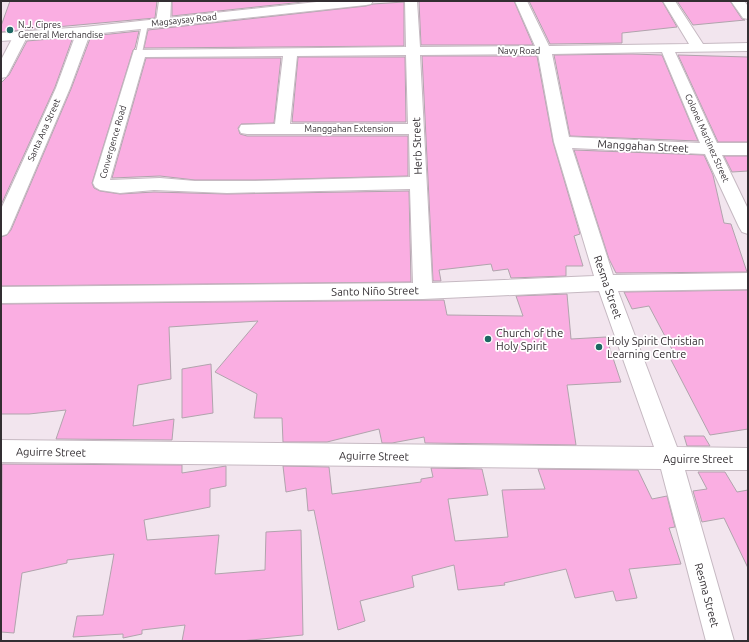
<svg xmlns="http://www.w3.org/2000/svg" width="749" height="642" viewBox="0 0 749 642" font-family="Ubuntu,sans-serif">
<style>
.building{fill:#faaee2;stroke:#b1a4ad}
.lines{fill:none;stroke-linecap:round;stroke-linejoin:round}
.lane-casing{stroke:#c6b9c2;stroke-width:2}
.street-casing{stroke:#c6b9c2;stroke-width:2}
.secondary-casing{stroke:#c6b9c2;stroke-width:2}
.lane{fill:#fff;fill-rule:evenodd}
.street{fill:#fff;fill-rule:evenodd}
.secondary{fill:#fff;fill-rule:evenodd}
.poi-dot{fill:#1c6863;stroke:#fff;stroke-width:1.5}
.labels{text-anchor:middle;stroke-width:3.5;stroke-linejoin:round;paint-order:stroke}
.far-street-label{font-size:9px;fill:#332e32;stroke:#fff}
.far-poi-label{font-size:9px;fill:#332e32;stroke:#fff;text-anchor:start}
.street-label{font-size:11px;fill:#332e32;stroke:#fff}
.poi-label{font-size:11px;fill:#332e32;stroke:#fff;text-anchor:start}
</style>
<rect width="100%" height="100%" fill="#f2e5ee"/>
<g class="building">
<path d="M10 1H157L155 18 1 32V26Z"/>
<path d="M172 1H312L172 16Z"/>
<path d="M422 1H514L533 45H421L419 2Z"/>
<path d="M529 1H662L677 27 622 33V43L550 44Z"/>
<path d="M677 1H730L742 19 745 20 693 25Z"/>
<path d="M404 2V46L144 48 148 30 366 6 373 4Z"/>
<path d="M139 31 135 48 133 50 92 183 94 188 100 191 120 194 154 192 227 194 409 191 411 282 1 286V237L7 235 11 230 71 89 91 36Z"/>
<path d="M73 37 55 87 1 205V83L9 75 27 41Z"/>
<path d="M632 54 662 55 698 141 570 136 554 55Z"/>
<path d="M678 55 748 57V142H718Z"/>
<path d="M422 56H537L553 142 580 234 574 236 583 266H566V276L511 278 508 269 493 271 491 264 439 270 441 281H433Z"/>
<path d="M298 57H405L406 122H292Z"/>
<path d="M146 58H281L274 123 241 124 238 128 240 134 247 136H408V176L255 180H195L160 176 112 178Z"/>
<path d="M574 150 704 155 713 175 724 223 731 224 747 272 616 273 609 259Z"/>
<path d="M724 156H748V171L732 172Z"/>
<path d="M748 290V429L710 435 670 358 676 357 649 306 632 309 624 292Z"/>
<path d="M567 294 571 339 606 337 621 382 567 385 576 445 425 443 424 437 392 443H382L379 429 327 442H283L282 418H254L257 394 215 372 258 321 169 327 171 379 138 385 133 426 174 419 172 440 56 439 66 410 29 414H1V304L444 300 447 315 523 316 516 296Z"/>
<path d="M211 364 213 413 182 418V369Z"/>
<path d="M684 436H704L710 446H687Z"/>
<path d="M2 464 182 465V473L226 466V486L210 489V507L144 520 147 540 219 535 215 574 265 570 266 532 301 530 303 635 241 641H182L185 625 142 630V634L123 638V634L73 637 77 616 103 615 114 554 67 560V563L22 573 14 633 1 632Z"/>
<path d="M283 466 329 467 332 494 421 482V479L433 477 431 468 482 469 488 495 448 499 455 541 508 537 502 490 545 489 538 469 638 470 652 499 667 496 675 527 669 528 681 564 629 569 637 598 616 601 613 591 575 598 566 569 504 583 505 585 458 590 454 565 412 576 414 587 360 601 365 621 338 630 314 510 308 511 306 488 286 492Z"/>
<path d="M698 472H725L737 492 748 490V568L724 518 702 522 693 491 707 489Z"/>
</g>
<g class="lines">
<defs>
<path id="lane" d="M145 22 148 24 142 53 139 55 136 53 142 24Z"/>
<g id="street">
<path d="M159 1H171L170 22 168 25H158L156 22Z"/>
<path d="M405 1H417L420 47 535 46 515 1H527L549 46 689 44 663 1H675L703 44 748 43V51L675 52 717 143H748V155H722L748 209V234L742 232 739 227 705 154 572 148 613 275 748 273V289L618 291 677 447 748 448V470H685L734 641H706L661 469 1 462V440L654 447 599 291 423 299 1 303V287L413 283 410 189 227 193 154 190 120 193 100 190 95 187 93 183 134 50 406 47ZM662 52 700 143 569 137 552 54ZM538 54 554 142 594 276 432 283 420 55ZM406 55 408 124H290L297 56ZM283 56 275 124 241 125 239 129 241 133 247 134H409L410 177 255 181H195L160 178 110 180 145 57Z"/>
<path d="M731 1H744L748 6V19L743 18Z"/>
<path d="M84 27 89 28 91 31 70 88 10 229 7 234 1 236V209L56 88 77 31 79 28Z"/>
<path d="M21 31 26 32 28 35 8 74 6 77 1 78V60L14 35 16 32Z"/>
</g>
<path id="secondary" d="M326 1H373L371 4 366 5 84 35 1 41V33L84 27Z"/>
</defs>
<use href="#lane" class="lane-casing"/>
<use href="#street" class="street-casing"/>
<use href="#secondary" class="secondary-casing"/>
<use href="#lane" class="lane"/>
<use href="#street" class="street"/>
<use href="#secondary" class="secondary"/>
</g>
<g class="poi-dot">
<circle cx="10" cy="30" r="4"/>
<circle cx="488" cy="339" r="4"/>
<circle cx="599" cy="347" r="4"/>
</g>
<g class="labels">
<g class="far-street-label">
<text transform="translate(184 20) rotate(-6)" y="3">Magsaysay Road</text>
<text x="519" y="54">Navy Road</text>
<text x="349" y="132">Manggahan Extension</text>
<text transform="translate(44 130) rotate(-66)" y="3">Santa Ana Street</text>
<text transform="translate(707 138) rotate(66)" y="3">Colonel Martinez Street</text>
<text transform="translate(113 142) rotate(-74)" y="3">Convergence Road</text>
</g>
<g class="far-poi-label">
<text x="18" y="28">N.J. Cipres<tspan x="18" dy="10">General Merchandise</tspan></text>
</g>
<g class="street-label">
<text transform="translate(417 146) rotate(-92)" y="4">Herb Street</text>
<text transform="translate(643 146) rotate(3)" y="4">Manggahan Street</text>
<text transform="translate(608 287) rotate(71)" y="4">Resma Street</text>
<text transform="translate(375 291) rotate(-1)" y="4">Santo Niño Street</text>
<text transform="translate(51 452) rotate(1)" y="4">Aguirre Street</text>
<text transform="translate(374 456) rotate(1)" y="4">Aguirre Street</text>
<text x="698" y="463">Aguirre Street</text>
<text transform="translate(707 595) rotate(75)" y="4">Resma Street</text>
</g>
<g class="poi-label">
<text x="496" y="337">Church of the<tspan x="496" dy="13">Holy Spirit</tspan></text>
<text x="607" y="345">Holy Spirit Christian<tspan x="607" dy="13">Learning Centre</tspan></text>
</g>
</g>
<rect width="749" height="642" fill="none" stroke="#332e32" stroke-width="4"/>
</svg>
